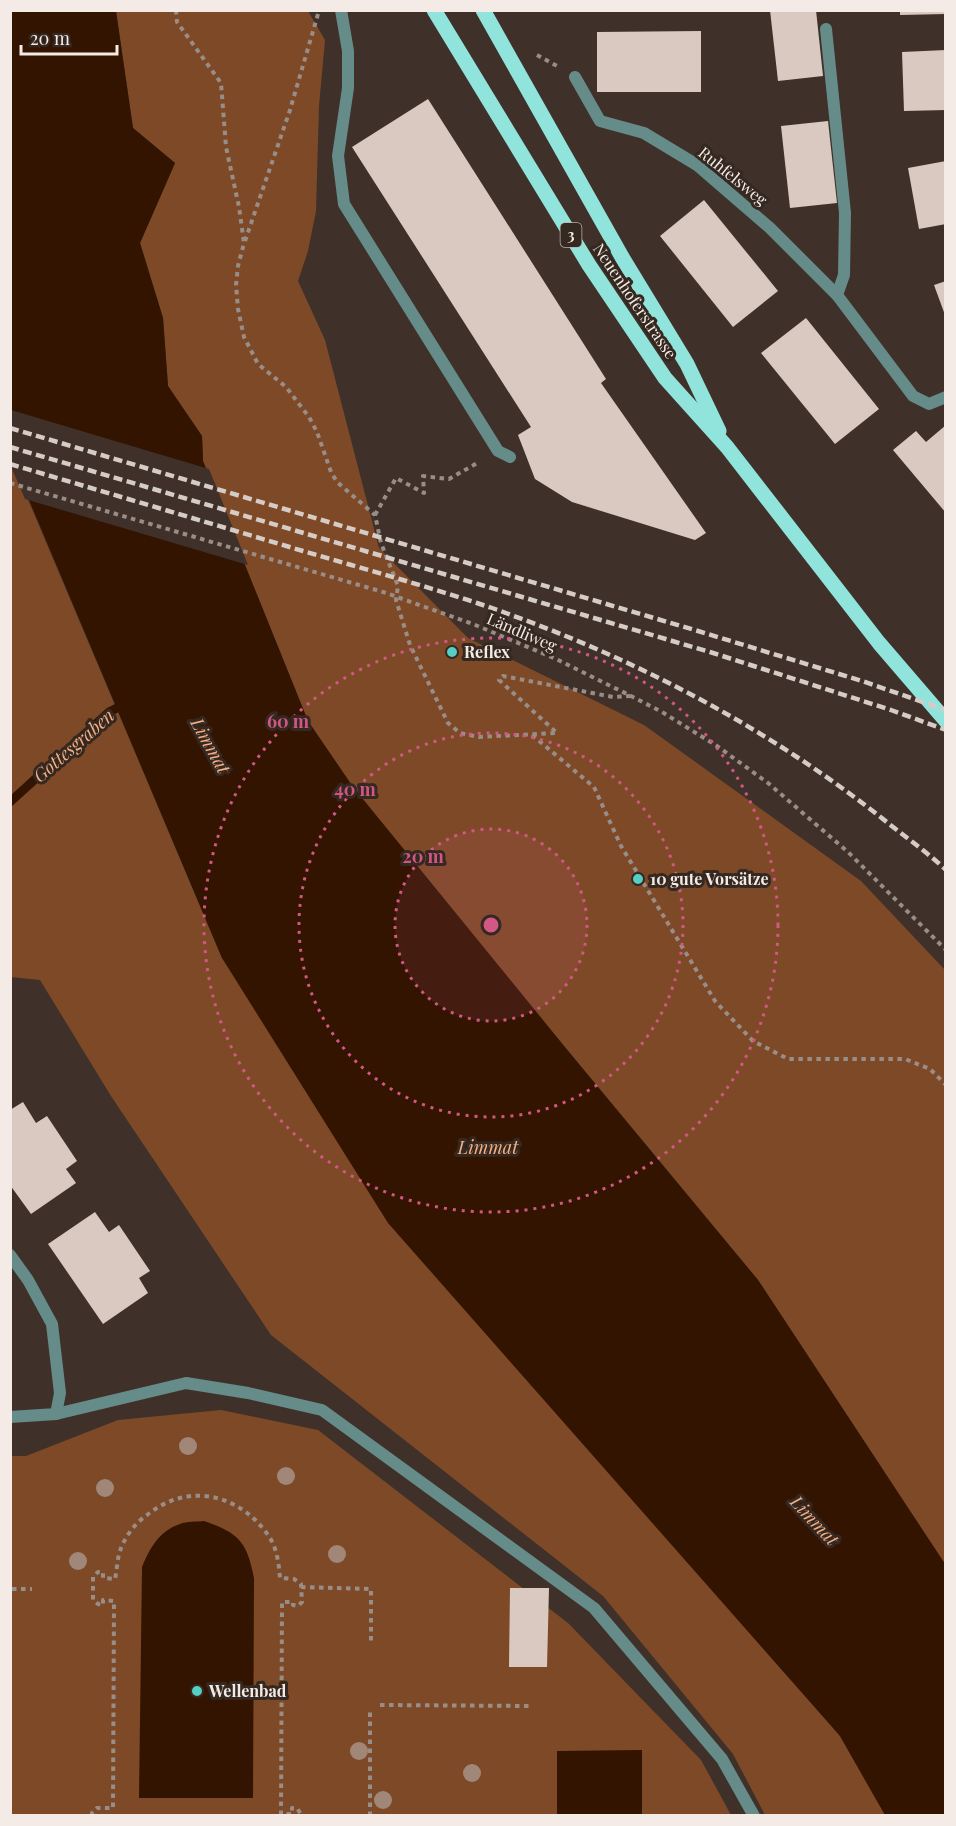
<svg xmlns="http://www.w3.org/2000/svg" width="956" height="1826" viewBox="0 0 956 1826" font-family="'Playfair Display',serif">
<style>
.green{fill:#7e4927}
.water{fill:#331401}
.pier{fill:#3f312a}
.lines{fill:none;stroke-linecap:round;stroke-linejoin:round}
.stream{stroke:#331401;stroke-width:9}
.building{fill:#dac9c0}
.path{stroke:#998d87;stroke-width:4;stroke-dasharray:4.5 4.5;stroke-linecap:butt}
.lane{stroke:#658c88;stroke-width:12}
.street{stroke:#658c88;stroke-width:12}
.primary{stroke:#90e4db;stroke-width:15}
.rail{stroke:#d6ccc7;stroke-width:4.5;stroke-dasharray:9 4.5;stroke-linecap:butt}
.tree{fill:#a18778}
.ring{fill:none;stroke:#d15785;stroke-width:3;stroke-dasharray:3 6}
.poi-dot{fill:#56cec3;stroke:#342820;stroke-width:2}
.labels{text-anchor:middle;stroke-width:6;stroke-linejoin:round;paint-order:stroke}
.shield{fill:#342820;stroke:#bab0ab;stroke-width:1.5}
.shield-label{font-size:15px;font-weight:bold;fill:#f4ebe6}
.street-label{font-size:16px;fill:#f4ebe6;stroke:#342820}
.poi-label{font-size:16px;font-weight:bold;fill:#f4ebe6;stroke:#342820;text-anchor:start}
.water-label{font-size:18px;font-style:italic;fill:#f7af85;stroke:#342820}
.centre{fill:#d15785;stroke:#342820;stroke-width:3}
.ring-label{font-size:18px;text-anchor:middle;font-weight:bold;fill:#d15785;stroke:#342820;stroke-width:6;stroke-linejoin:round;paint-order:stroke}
</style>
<rect width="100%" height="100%" fill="#3f312a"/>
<g class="green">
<path d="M116 11H308L325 40 319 106 316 211 308 251 298 281 325 340 379 548 468 638 644 725 861 881 945 970V1564L758 1280 564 1046 353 787 308 721 203 461 202 436 168 386 163 318 140 243 175 163 133 128Z"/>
<path d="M10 457 222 958 840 1736 885 1815H765L733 1754 603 1596 271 1335 111 1096 40 980 11 977Z"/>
<path d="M221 1410 318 1430 568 1623 701 1760 731 1815H11L10 1456H26L118 1420Z"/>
</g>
<g class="water">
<path d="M10 11H116L133 128 175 163 140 243 163 318 168 386 202 436 203 461 308 721 353 787 564 1046 758 1280 945 1564V1815H885L840 1736 388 1223 222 958 11 457Z"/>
<path d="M204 1521C239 1533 247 1542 254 1578L253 1798H139L142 1567C150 1548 159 1531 180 1524 187 1521 197 1522 204 1521Z"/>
<path d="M642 1750V1815H557V1751Z"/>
</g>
<path class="pier" d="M11 410 209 469 248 565 25 499 10 464Z"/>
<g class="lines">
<path class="stream" d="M10 802 109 712 127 703"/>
</g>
<g class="building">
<path d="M770 10H816L823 76 778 81Z"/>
<path d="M900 10H946V14L900 15Z"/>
<path d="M701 31V92H597V32Z"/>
<path d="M946 50V110L904 111 902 52Z"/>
<path d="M428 99 606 379 601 383 706 533 695 540 572 502 535 479 518 435 531 427 352 147Z"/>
<path d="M828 121 837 203 790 208 781 126Z"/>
<path d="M946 161V224L919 229 908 168Z"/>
<path d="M704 200 778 291 733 327 660 236Z"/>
<path d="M946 281V315H945L934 285Z"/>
<path d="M806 318 879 409 835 444 761 353Z"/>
<path d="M946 425V513L893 450 916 431 926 442Z"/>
<path d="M23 1102 36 1123 47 1116 77 1161 66 1169 76 1183 31 1214 10 1185V1110Z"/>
<path d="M95 1212 109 1232 119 1225 150 1271 139 1278 148 1293 103 1324 48 1244Z"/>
<path d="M510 1588H549L547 1667H509Z"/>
</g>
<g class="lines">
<g class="path">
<path d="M176 10 177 22 221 83 226 147 239 207 244 243 238 266 236 285 238 309 244 337 258 364 286 387 309 417 317 432 331 472 337 482 375 515 381 543 398 586 396 600 410 645 448 723 460 733 479 737 557 733 499 680 503 676 613 697 631 696"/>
<path d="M537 55 557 66"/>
<path d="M245 241 290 110 318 14"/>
<path d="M10 483 383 592 473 624 556 659 631 696 662 712 717 746 768 783 848 852 946 950"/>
<path d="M375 515 396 478 424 493 423 476 449 479 479 462"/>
<path d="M532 735 594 787 621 846 715 1001 753 1041 788 1059H905L930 1069 946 1085"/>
<path d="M301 1587 371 1589V1643"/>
<path d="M12 1589H32"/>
<path d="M380 1705 533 1706"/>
<path d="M92 1816V1813L97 1808H113L114 1601 103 1600V1605L98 1604 93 1600V1577L98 1572H103V1578L115 1579C117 1570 117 1560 120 1551 124 1538 135 1523 147 1515 189 1481 241 1494 270 1538 277 1549 279 1565 280 1578L294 1579 301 1584 302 1602 298 1606 293 1605V1602H282L281 1814H292V1808H297L302 1816"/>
<path d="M370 1816V1712"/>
</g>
<g class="lane">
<path d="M341 10 348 51V88L338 156 344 204 498 451 510 457"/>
<path d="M56 1414 186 1383 248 1393 322 1410 594 1608 722 1759 754 1816"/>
</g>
<g class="street">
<path d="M826 29 845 213 844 275 837 295"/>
<path d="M575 77 600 121 644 133 697 165 770 228 837 295 913 396 929 404 946 397"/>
<path d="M10 1255 28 1280 52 1324 60 1393 56 1414 10 1417"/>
</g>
<g class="primary">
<path d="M434 10 589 265 665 378 727 447 879 643 946 721"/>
<path d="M483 10 622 257 687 364 719 431"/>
</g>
<g class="rail">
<path d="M10 428 698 631 862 681 946 710"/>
<path d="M10 447 710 652 891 710 946 730"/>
<path d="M10 464C108 493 206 522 303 551 361 568 419 584 477 603 628 654 769 727 893 827 911 841 929 854 946 870"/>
</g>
</g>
<g class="tree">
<circle cx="188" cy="1446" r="9"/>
<circle cx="286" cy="1476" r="9"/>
<circle cx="105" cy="1488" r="9"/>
<circle cx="337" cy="1554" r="9"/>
<circle cx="78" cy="1561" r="9"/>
<circle cx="359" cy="1751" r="9"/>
<circle cx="472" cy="1773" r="9"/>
<circle cx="383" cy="1800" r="9"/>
</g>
<circle cx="491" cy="925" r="96" fill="#d15785" fill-opacity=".12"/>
<g class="ring">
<circle cx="491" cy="925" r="96"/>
<circle cx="491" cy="925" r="192"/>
<circle cx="491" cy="925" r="287"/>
</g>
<g class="poi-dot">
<circle cx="452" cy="652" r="6"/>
<circle cx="638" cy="879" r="6"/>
<circle cx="197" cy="1691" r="6"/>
</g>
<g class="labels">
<rect class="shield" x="560.5" y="223" width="21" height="24" rx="4.5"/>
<g class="shield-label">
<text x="571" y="240">3</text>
</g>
<g class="street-label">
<text transform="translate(733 176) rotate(39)" y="6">Ruhfelsweg</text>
<text transform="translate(635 301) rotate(56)" y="6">Neuenhoferstrasse</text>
<text transform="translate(522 632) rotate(23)" y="6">Ländliweg</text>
</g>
<g class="poi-label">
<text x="464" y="658">Reflex</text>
<text x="650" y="885">10 gute Vorsätze</text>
<text x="209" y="1697">Wellenbad</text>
</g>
<g class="water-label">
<text transform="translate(74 746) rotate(-41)" y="6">Gottesgraben</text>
<text transform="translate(210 746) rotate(61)" y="6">Limmat</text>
<text x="488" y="1154">Limmat</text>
<text transform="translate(814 1521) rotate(47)" y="6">Limmat</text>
</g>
</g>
<circle cx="491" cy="925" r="9" class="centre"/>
<g class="ring-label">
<text x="288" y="728">60 m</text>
<text x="355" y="796">40 m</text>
<text x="423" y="863">20 m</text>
</g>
<rect width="956" height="1826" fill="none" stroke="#f4ebe6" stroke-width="24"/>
<path d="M21 45v9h96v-9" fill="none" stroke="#f4ebe6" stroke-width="3"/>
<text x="30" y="45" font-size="18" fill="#f4ebe6" stroke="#342820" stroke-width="4.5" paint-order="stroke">20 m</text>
</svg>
